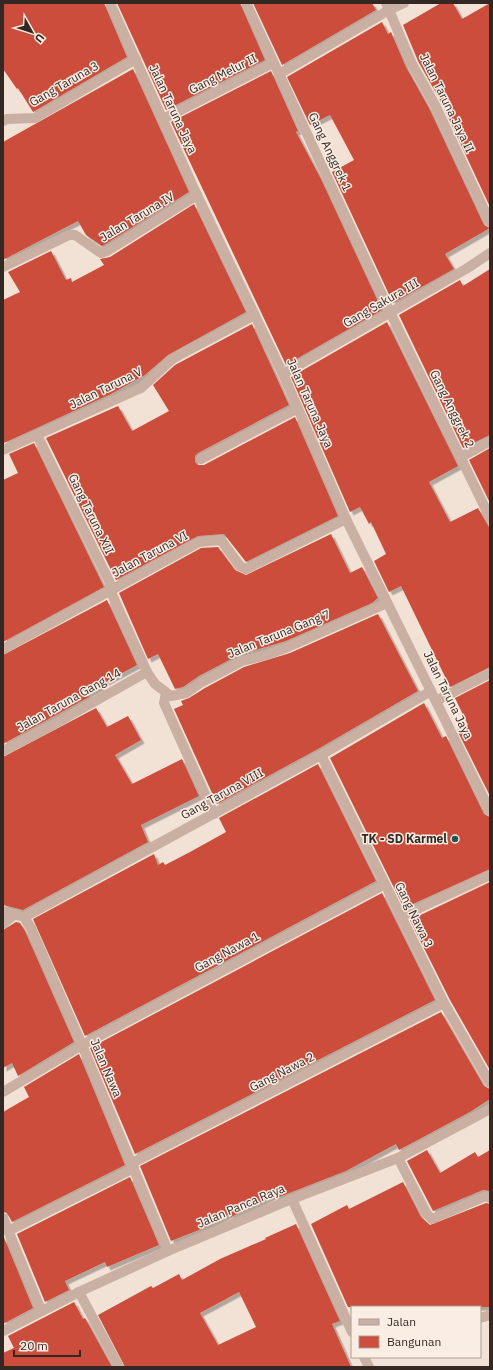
<svg xmlns="http://www.w3.org/2000/svg" width="493" height="1370" viewBox="0 0 493 1370" font-family="'IBM Plex Sans',sans-serif">
<style>
.building{fill:#cc4e3b;fill-rule:evenodd;filter:url(#shadow)}
.lines{fill:none;stroke-linecap:round;stroke-linejoin:round}
.minor{stroke:#cab0a2;stroke-width:10}
.poi-dot{fill:#195755;stroke:#faede3;stroke-width:1.5}
.labels{text-anchor:middle;stroke-width:3;stroke-linejoin:round;paint-order:stroke}
.street-label{font-size:12px;fill:#342825;stroke:#faede3}
.poi-label{font-size:12px;font-weight:bold;fill:#342825;stroke:#faede3;text-anchor:end}
</style>
<defs>
<filter id="shadow"><feDropShadow dx="3.5" dy="3.5" stdDeviation="0" flood-color="#0004"/></filter>
</defs>
<rect width="100%" height="100%" fill="#f2e2d6"/>
<g class="building">
<path d="M3 3H104L127 57 33 112 18 88 17 89 3 69Z"/>
<path d="M117 3H240L265 60 166 110Z"/>
<path d="M253 3H372L376 10 282 65Z"/>
<path d="M441 3H453L462 19 490 3V207L441 102 418 61 403 25Z"/>
<path d="M382 22 388 34 391 32 406 67 429 108 484 225 490 228 445 254 454 269 393 303 332 172 354 160 330 115 310 125 287 77Z"/>
<path d="M133 69 189 192 104 245 102 246 86 235 78 221 3 260V142Z"/>
<path d="M271 71 298 131 296 132 321 179 382 310 286 365 171 122Z"/>
<path d="M194 204 246 312 168 355 145 375 111 394 4 443 3 300 20 292 8 272 51 251 66 280 71 278 72 282 104 265 100 259 110 257Z"/>
<path d="M490 269V435L463 448 399 315 460 280 463 286Z"/>
<path d="M387 322 458 466 429 482 450 522 478 508 490 529V667L450 687 401 586 389 592 374 561 386 554 371 522 369 524 360 507 350 512 291 377Z"/>
<path d="M252 324 289 405 198 453 195 456V462L198 465H204L295 417 338 516 246 562 224 534 198 536 116 580 46 438 118 406 132 431 169 411 153 385 175 365Z"/>
<path d="M34 443 104 587 3 642V480L18 473 9 454Z"/>
<path d="M490 448V503L469 460Z"/>
<path d="M331 534 350 573 362 567 378 598 372 603 286 641 239 655 199 676 183 687 175 689 158 654 148 659 119 593 201 548 218 547 235 570 246 575Z"/>
<path d="M107 600 137 665 100 685 101 687 88 694 89 697 3 744V655Z"/>
<path d="M378 614 418 691 318 749 217 804 174 709 183 705 181 701 189 698 205 688 244 667 290 653Z"/>
<path d="M490 680V796L457 730 468 725 455 698Z"/>
<path d="M424 703 442 738 446 736 484 814 490 817V869L404 908 330 758Z"/>
<path d="M96 708 107 727 128 716 141 740 115 755 132 784 182 759 199 796 141 825 148 842 23 910 3 905V757Z"/>
<path d="M318 764 376 881 85 1036 33 919 154 854 158 865 163 862 165 865 190 852 226 832 219 818Z"/>
<path d="M490 882V1070L450 1000 410 920Z"/>
<path d="M382 893 435 1000 135 1154 90 1048Z"/>
<path d="M16 922 20 923 25 931 74 1042 18 1076 12 1063 3 1068V930Z"/>
<path d="M441 1012 484 1086 490 1089V1099L470 1112 399 1150 396 1144 346 1171 274 1199 273 1196 231 1217 230 1214 199 1230 171 1241 140 1166Z"/>
<path d="M79 1054 125 1165 12 1222 7 1213 3 1212V1112L29 1097 24 1087Z"/>
<path d="M427 1150 440 1173 475 1152 478 1157 490 1150V1191L483 1190 433 1211 407 1161Z"/>
<path d="M130 1177 159 1245 107 1267 105 1262 65 1281 69 1290 45 1302 17 1234Z"/>
<path d="M403 1182 421 1217 430 1225 486 1203 490 1204V1307H348L311 1224 347 1205 349 1209Z"/>
<path d="M296 1224 340 1321 332 1324 351 1367H125L98 1315 151 1286 153 1288 179 1274 182 1280 220 1259 266 1239 265 1238ZM239 1292 256 1327 218 1345 200 1313Z"/>
<path d="M3 1235 33 1308 3 1324Z"/>
<path d="M74 1302 83 1319 85 1318 112 1367H3V1353L14 1348 8 1336Z"/>
</g>
<g class="lines">
<g class="minor">
<path d="M110 3 197 195 283 374 346 519 490 811"/>
<path d="M246 3 390 312 490 518"/>
<path d="M386 3 412 64 435 105 490 222"/>
<path d="M279 74 389 10 404 3"/>
<path d="M163 119 273 63"/>
<path d="M3 121 7 119 35 118 136 59"/>
<path d="M3 267 69 235H75L101 253 107 251 197 195"/>
<path d="M283 374 466 269 490 253"/>
<path d="M37 435 110 583V590L147 672 155 684 171 696 186 693 202 682 242 661 266 655 288 647 387 603"/>
<path d="M3 450 141 388 171 360 181 354 255 315"/>
<path d="M461 457 490 441"/>
<path d="M201 459 298 408"/>
<path d="M3 649 199 542 221 540 240 566 246 569 346 519"/>
<path d="M166 693 164 703 214 814"/>
<path d="M436 701 490 673"/>
<path d="M3 751 51 726 147 672"/>
<path d="M321 755 444 1003 490 1083"/>
<path d="M3 911 24 917 31 928 82 1045 168 1251"/>
<path d="M24 917 321 755 431 691"/>
<path d="M400 917 490 875"/>
<path d="M3 924 15 914"/>
<path d="M3 1092 82 1045 385 884"/>
<path d="M398 1158 427 1214 432 1219 486 1196 490 1198"/>
<path d="M132 1163 444 1003"/>
<path d="M292 1199 352 1332"/>
<path d="M3 1218 41 1310"/>
<path d="M8 1231 134 1168"/>
<path d="M79 1292 119 1367"/>
<path d="M480 1318 490 1315"/>
<path d="M3 1331 79 1292 168 1251 292 1199 398 1158 490 1109"/>
<path d="M364 1357 369 1367"/>
</g>
</g>
<circle class="poi-dot" cx="455" cy="839" r="4"/>
<g class="labels">
<g class="street-label">
<text transform="translate(223 74) rotate(-27)" y="4">Gang Melur II</text>
<text transform="translate(64 84) rotate(-30)" y="4">Gang Taruna 3</text>
<text transform="translate(447 103) rotate(64)" y="4">Jalan Taruna Jaya II</text>
<text transform="translate(173 109) rotate(65)" y="4">Jalan Taruna Jaya</text>
<text transform="translate(330 152) rotate(65)" y="4">Gang Anggrek 1</text>
<text transform="translate(137 217) rotate(-31)" y="4">Jalan Taruna IV</text>
<text transform="translate(381 303) rotate(-30)" y="4">Gang Sakura III</text>
<text transform="translate(106 388) rotate(-26)" y="4">Jalan Taruna V</text>
<text transform="translate(310 403) rotate(66)" y="4">Jalan Taruna Jaya</text>
<text transform="translate(452 409) rotate(64)" y="4">Gang Anggrek 2</text>
<text transform="translate(91 514) rotate(64)" y="4">Gang Taruna XII</text>
<text transform="translate(150 554) rotate(-28)" y="4">Jalan Taruna VI</text>
<text transform="translate(279 634) rotate(-22)" y="4">Jalan Taruna Gang 7</text>
<text transform="translate(448 695) rotate(64)" y="4">Jalan Taruna Jaya</text>
<text transform="translate(69 700) rotate(-29)" y="4">Jalan Taruna Gang 14</text>
<text transform="translate(222 794) rotate(-29)" y="4">Gang Taruna VIII</text>
<text transform="translate(414 915) rotate(64)" y="4">Gang Nawa 3</text>
<text transform="translate(227 952) rotate(-28)" y="4">Gang Nawa 1</text>
<text transform="translate(106 1068) rotate(67)" y="4">Jalan Nawa</text>
<text transform="translate(282 1072) rotate(-27)" y="4">Gang Nawa 2</text>
<text transform="translate(241 1206) rotate(-23)" y="4">Jalan Panca Raya</text>
</g>
<g class="poi-label">
<text x="447" y="843">TK - SD Karmel</text>
</g>
</g>
<rect width="493" height="1370" fill="none" stroke="#342825" stroke-width="8"/>
<rect x="351" y="1306" width="130" height="52" fill="#faede3" stroke="#ab9e97"/>
<rect x="359" y="1319" width="20" height="6" fill="#cab0a2" stroke="#ab9e97"/>
<text x="387" y="1326" font-size="12" fill="#342825">Jalan</text>
<rect x="359" y="1336" width="20" height="12" fill="#cc4e3b" stroke="#ab9e97"/>
<text x="387" y="1346" font-size="12" fill="#342825">Bangunan</text>
<g transform="translate(32 32) rotate(129)" stroke="#faede3" stroke-width="3" paint-order="stroke">
<path d="M0-3L7 15L0 10L-7 15Z" fill="#342825"/>
<text y="-6" font-size="11" font-weight="bold" text-anchor="middle" fill="#342825">U</text>
</g>
<path d="M14 1350v6h66v-6" fill="none" stroke="#342825" stroke-width="2"/>
<text x="20" y="1350" font-size="12" fill="#342825" stroke="#faede3" stroke-width="3" paint-order="stroke">20 m</text>
</svg>
